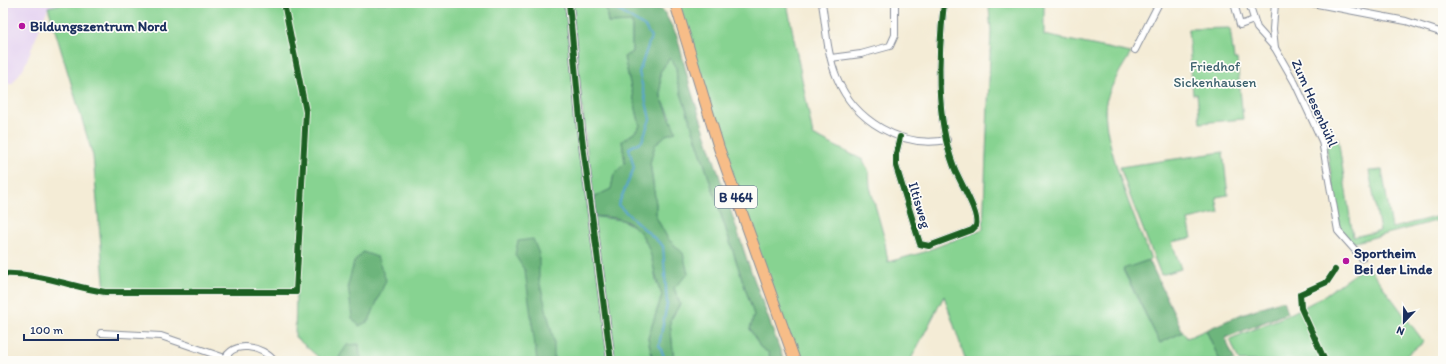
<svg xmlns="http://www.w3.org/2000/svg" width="1446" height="364" viewBox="0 0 1446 364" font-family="Itim,sans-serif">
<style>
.built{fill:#e5d3f1}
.green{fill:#87d391;stroke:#518178}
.forest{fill:#6db57b;stroke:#44726c}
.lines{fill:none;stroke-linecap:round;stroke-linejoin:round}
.stream{stroke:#58a5d1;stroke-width:2}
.minor-casing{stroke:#888e9a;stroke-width:8}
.tertiary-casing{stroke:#888e9a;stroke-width:10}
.primary-casing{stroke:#888e9a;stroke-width:12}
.minor{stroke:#fff;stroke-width:6}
.tertiary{stroke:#fff;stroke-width:8}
.primary{stroke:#f7bd88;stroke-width:10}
.cycleway-casing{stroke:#fdfcf7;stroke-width:8}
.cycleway{stroke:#1b5e20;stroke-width:6}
.poi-dot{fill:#b5179e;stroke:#fdfcf7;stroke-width:1.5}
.labels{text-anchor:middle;stroke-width:3.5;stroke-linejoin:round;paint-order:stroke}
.shield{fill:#fdfcf7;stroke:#5f6c8c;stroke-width:1}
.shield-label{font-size:13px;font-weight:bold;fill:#1b2f5e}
.poi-label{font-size:14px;font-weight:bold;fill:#1b2f5e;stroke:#fdfcf7;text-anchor:start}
.park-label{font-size:14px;fill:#3b606d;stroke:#fdfcf7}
.street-label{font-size:14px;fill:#1b2f5e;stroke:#fdfcf7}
</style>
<rect width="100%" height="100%" fill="#fdfcf7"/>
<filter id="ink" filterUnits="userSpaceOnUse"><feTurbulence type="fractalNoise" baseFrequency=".025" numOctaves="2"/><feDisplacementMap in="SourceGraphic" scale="8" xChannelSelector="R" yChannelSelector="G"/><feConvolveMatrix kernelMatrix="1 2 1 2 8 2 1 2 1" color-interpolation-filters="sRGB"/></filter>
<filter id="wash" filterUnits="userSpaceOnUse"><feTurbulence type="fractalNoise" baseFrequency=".012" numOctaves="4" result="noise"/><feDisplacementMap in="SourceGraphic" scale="16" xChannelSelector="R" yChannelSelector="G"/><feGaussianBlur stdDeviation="0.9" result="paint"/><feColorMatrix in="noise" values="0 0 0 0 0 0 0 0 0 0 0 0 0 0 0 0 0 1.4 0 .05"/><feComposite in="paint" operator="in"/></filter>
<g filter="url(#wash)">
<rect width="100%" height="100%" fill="#f4ecd6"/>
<path class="built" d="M3 3H65L48 8 24 67 12 84H3Z"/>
<g class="green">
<path d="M65 3H605L608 23 632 22V52L624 57 640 126 634 133 622 141 625 163 614 174 611 189 592 198 574 30H568L589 216 622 220 638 229 651 250 656 281 662 295 648 338 653 361H323L295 337 296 292H105L93 156 48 7Z"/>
<path d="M675 3H787L813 135 863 160 869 172 870 187 884 237 888 262 921 253 983 229 991 31 989 8 998 3H1044V35L1131 53C1122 68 1111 84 1106 102 1099 132 1137 226 1151 259L1123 270 1160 343 1183 332 1187 338 1206 330 1220 361H966L944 296 910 361H802L773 301Z"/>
<path d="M1230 28 1234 59H1237L1243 119 1200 123 1197 94 1193 95 1188 29Z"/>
<path d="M670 58 676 66 677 81 754 315 750 329 760 347 769 353 770 361H674L670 321 680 304 674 288 683 253 668 239 656 217V204L650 163 655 145 666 135 671 117 661 97 660 72Z"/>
<path d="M1338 138 1353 237 1380 231 1369 171 1382 170 1392 228 1443 215V219L1352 243 1340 229 1327 150V143Z"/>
<path d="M1223 152 1228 195 1216 197 1219 213 1188 220 1192 238 1172 242 1181 269 1161 275 1130 196 1120 167Z"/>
<path d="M1367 265 1424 342 1399 361H1239L1230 339 1288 315 1319 299Z"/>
</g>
<g class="forest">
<path d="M606 3H641L645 6 663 10 677 36 690 87 747 260 784 361H770L769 353 760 347 750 329 754 315 677 81 676 66 670 58 660 72 661 97 676 132 666 135 655 145 650 163 656 204V217L668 239 683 253 688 274 674 288 680 304 670 321 674 361H653L648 338 662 295C650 269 655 233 623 220 615 217 603 217 595 216L592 198 611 189 614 174 625 163 622 141 634 133 640 126 624 57 632 52V22L608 23Z"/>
<path d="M533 239 539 254V280L554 341V361H537L525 271 515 255 518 241Z"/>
<path d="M363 252 377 257 386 280 369 321 359 326 352 318 348 285 354 262Z"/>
<path d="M1149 260 1183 332 1160 343 1123 269Z"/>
<path d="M1283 300 1287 313 1225 338 1235 361H1220L1206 330 1242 314Z"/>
<path d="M359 344 360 355 363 361H342L339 357 347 345Z"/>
</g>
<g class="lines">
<path class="stream" d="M617 3 616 9 645 27 651 37 639 72 650 119 642 141 629 148 634 168 618 205 663 246 667 304 659 345 666 361"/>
</g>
</g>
<g filter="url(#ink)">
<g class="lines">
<defs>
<g id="minor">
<path d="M822 3C826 27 827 55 837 78 854 120 901 149 947 140"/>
<path d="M1234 3 1240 25 1254 20"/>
<path d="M1249 3 1257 28 1275 48"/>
<path d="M1275 3 1273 29 1275 48 1295 83 1322 141 1338 231 1362 258"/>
<path d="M1312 3 1406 21 1443 33"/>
<path d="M1135 50 1159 3"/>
<path d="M831 58 861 54 890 46 895 35V3"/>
<path d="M900 137 896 154V166L920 244 929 246 972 230 976 226C980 213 959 181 954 167 935 117 938 55 944 3"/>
<path d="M101 333 161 336 225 358"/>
<path d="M224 361C232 339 263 346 274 361"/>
</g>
<path id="tertiary" d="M569 3 581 130 611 361"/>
<path id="primary" d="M675 3 719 148 795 361"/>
</defs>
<use href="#minor" class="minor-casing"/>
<use href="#tertiary" class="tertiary-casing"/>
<use href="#primary" class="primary-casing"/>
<use href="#minor" class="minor"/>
<use href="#tertiary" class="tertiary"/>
<use href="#primary" class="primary"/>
<defs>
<g id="cycleway">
<path d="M569 3 581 130 611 361"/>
<path d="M900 137 896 154V166L920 244 929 246 972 230 976 226C980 213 959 181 954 167 935 117 938 55 944 3"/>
<path d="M3 274C38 272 71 287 105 292H296L306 112 284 3"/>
<path d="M1325 361 1301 308 1300 294 1327 282 1335 270"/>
</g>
</defs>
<use href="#cycleway" class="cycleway-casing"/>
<use href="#cycleway" class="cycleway"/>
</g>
</g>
<g class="poi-dot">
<circle cx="22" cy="26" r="4"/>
<circle cx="1346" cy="261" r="4"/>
</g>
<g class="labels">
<rect class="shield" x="715" y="186" width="42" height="22" rx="3"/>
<g class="shield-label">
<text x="736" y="202">B 464</text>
</g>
<g class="poi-label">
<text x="30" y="31">Bildungszentrum Nord</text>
<text x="1354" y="258">Sportheim<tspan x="1354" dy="16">Bei der Linde</tspan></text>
</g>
<g class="park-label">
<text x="1215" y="71">Friedhof<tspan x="1215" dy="16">Sickenhausen</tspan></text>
</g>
<g class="street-label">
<text transform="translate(1315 103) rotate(66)" y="5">Zum Hesenbühl</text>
<text transform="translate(920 205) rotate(73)" y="5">Iltisweg</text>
</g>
</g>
<rect width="1446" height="364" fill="none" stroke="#fdfcf7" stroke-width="16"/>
<g transform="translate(1404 322) rotate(202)" stroke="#fdfcf7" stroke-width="3" paint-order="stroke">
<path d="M0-3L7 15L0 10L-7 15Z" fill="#1b2f5e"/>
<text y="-6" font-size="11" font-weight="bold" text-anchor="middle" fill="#1b2f5e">N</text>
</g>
<path d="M24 334v6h94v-6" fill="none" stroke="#1b2f5e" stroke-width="2"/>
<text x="30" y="334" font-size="12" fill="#1b2f5e" stroke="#fdfcf7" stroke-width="3" paint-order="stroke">100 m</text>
</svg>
